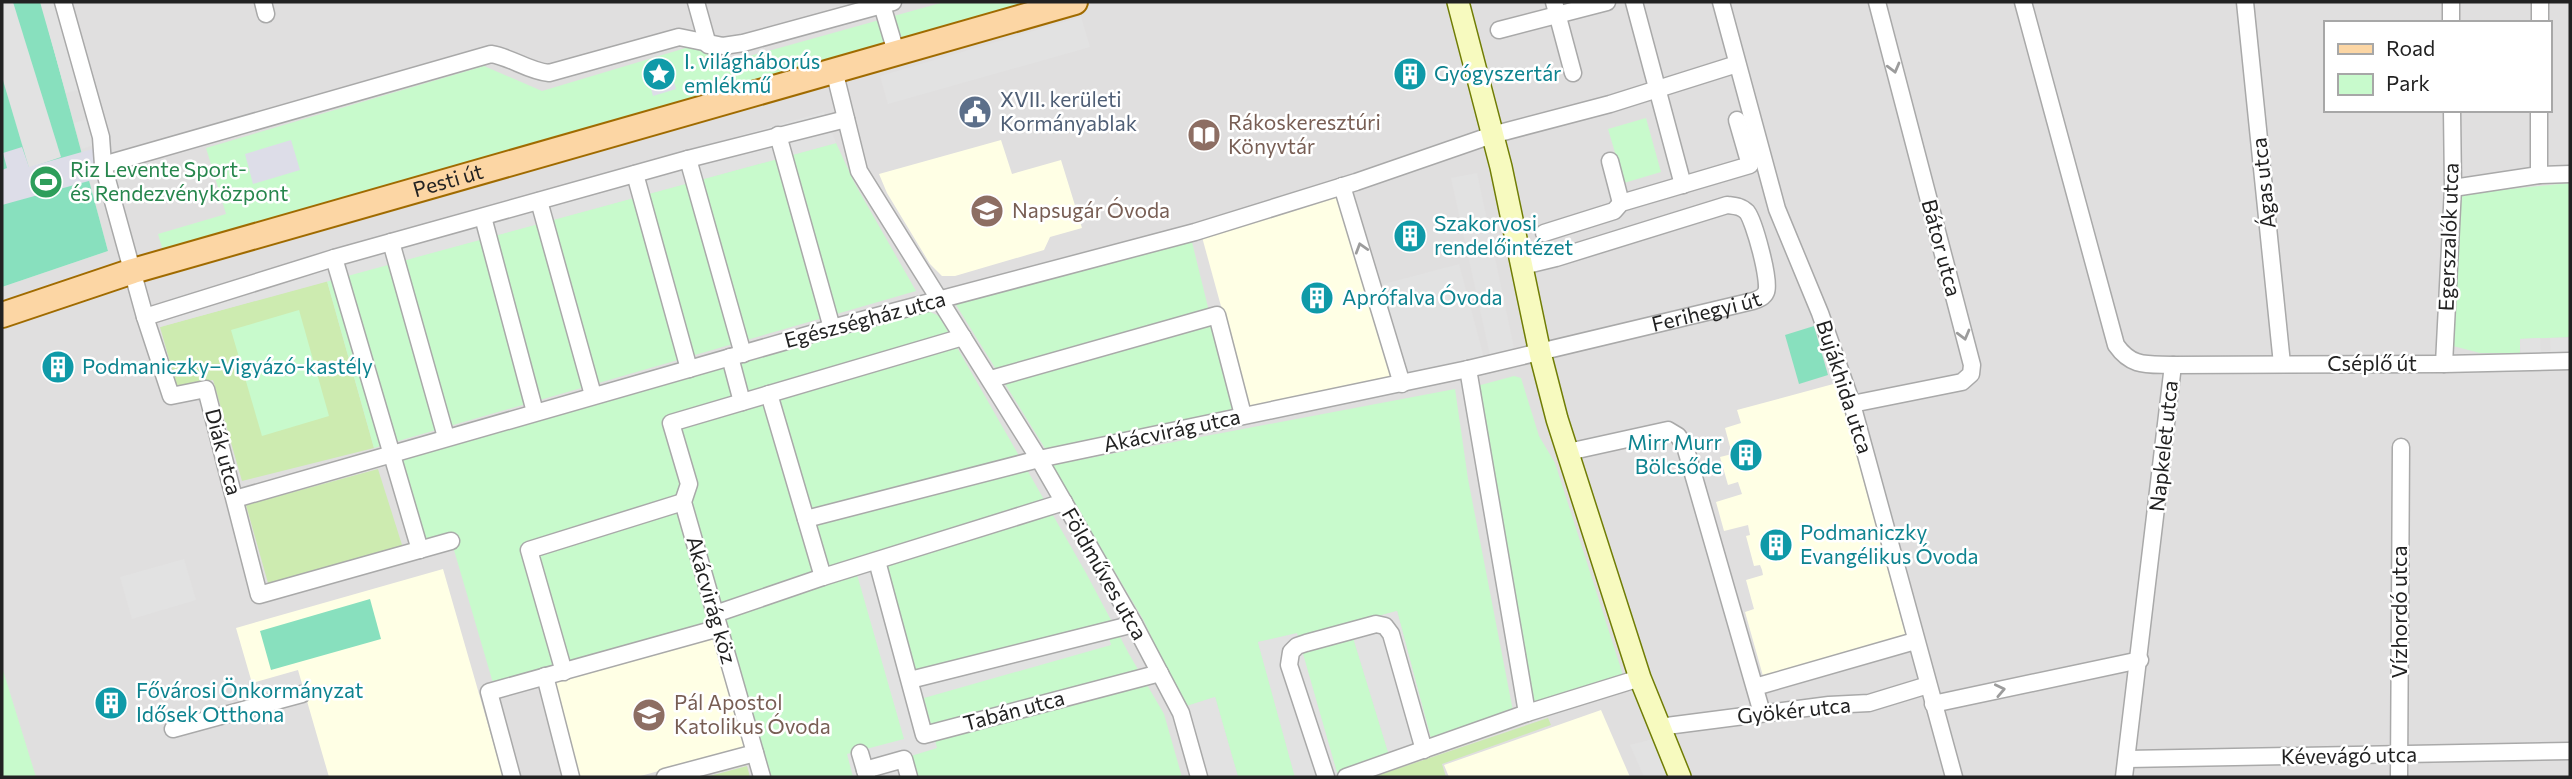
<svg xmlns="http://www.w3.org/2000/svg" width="2572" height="779" viewBox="0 0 2572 779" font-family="Commissioner,sans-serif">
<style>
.residential{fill:#e0dfdf;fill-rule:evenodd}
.education{fill:#ffffe5}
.grass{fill:#cdebb0}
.park{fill:#c8facc}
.pitch{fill:#88e0be}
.parking{fill:#e2e2e2}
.plaza{fill:#dddde8}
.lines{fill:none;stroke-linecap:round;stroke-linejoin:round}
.minor-casing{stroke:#a9a9a9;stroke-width:19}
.secondary-casing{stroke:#707d05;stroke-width:24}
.primary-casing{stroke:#a06b00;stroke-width:28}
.minor{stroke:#fff;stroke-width:16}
.secondary{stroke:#f7fabf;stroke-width:21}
.primary{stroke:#fcd6a4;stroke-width:24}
.oneway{stroke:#9c9c9c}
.labels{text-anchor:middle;stroke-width:5;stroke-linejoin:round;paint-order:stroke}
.culture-label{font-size:21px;fill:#0d838f;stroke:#fff;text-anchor:start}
.service-label{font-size:21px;fill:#4e5e75;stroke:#fff;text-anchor:start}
.education-label{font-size:21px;fill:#785e54;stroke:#fff;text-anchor:start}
.leisure-label{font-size:21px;fill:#27864d;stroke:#fff;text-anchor:start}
.street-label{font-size:21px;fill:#222;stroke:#fff}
</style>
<rect width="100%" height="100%" fill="#f2efe9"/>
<path class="residential" d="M41 2H2570V777H2V287L108 251ZM2325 23H2549V110H2325Z"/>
<g class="education">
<path d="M1001 140 1012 174 1061 160 1082 228 1050 237 1044 250 955 276H942L930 264 887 193 879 174Z"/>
<path d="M1338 195 1392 377 1249 408 1202 237Z"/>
<path d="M1837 383 1906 636 1763 676 1745 612 1754 609 1746 580 1763 575 1762 570 1760 565 1754 566 1746 536 1750 535 1748 525 1724 531 1716 502 1742 494 1738 482 1728 485 1720 457 1732 454 1725 428 1741 423 1737 410Z"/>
<path d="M443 569 503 777H329L298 670 252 683 236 628Z"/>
<path d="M715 637 745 747 637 777H578L554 683Z"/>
<path d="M1601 710 1630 777H1449L1444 765Z"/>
</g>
<g class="grass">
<path d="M327 281 374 448 242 481 213 380 177 387 160 327Z"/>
<path d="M378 469 403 548 268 583 246 505Z"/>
<path d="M1548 718 1551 725 1442 764 1446 777H1373Z"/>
<path d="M747 766 750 777H706Z"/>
</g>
<g class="park">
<path d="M944 2H1030L163 251 158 234 226 214 206 148 484 66 542 91 689 47 732 61Z"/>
<path d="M1646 118 1661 172 1624 183 1608 129Z"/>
<path d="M836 143 855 184 916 291 374 448 327 281Z"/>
<path d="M2570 183V337L2520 339V353H2480L2453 346 2460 194Z"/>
<path d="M1191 238 1233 409 1046 450 953 300Z"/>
<path d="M299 310 329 416 262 436 231 330Z"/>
<path d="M928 311 939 316 1086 573 1129 654 1164 714 1182 777H770L727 622 493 683 449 533 423 541 401 458Z"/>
<path d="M1514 376 1521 378 1539 436 1555 463 1623 675 1535 704 1531 701 1477 386Z"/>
<path d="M1455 389 1468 479 1513 711 1431 739 1397 611 1349 624 1389 755 1337 773 1297 634 1258 642 1295 777H1238L1215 697 1184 707 1144 621 1052 465Z"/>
<path d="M2 667 36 777H2Z"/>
</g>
<g class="pitch">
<path d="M2 2H41L108 251 2 287Z"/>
<path d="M1814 326 1828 375 1799 384 1785 335Z"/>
<path d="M370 599 381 639 271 670 260 631Z"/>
</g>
<g class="parking">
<path d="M2 2H13L61 157 29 168 2 77Z"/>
<path d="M40 2H56L82 89 66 93Z"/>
<path d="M1081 17 1090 47 888 104 880 76Z"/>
<path d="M824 112 836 143 160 327 157 304 420 225Z"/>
<path d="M90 118 97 144 82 149 74 123Z"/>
<path d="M1477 173 1514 348 1490 355 1451 178Z"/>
<path d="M1459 264 1484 358 1405 379 1380 285Z"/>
<path d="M2540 338 2541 357 2521 358 2520 339Z"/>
<path d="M2550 338H2570V357H2551Z"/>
<path d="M184 559 196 600 132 619 120 577Z"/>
<path d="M883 563 915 670 1105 622 1111 645 924 698 937 748 911 756 916 777H853L847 754 904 739 856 571Z"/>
<path d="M1397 611 1431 739 1389 755 1349 624Z"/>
<path d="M1297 633 1337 773 1322 777H1295L1258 642Z"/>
<path d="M1215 697 1238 777H1199L1184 707Z"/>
<path d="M1653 739 1670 777H1644L1630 745Z"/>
</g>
<g class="plaza">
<path d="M669 64 676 89 653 96 646 71Z"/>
<path d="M291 140 300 170 253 184 245 154Z"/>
<path d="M22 147 29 167 96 148 93 163 96 179 2 205V170L7 168 3 153Z"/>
</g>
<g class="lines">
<defs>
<g id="minor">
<path d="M63 2 101 137 103 165 145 317 171 396 206 389 259 595 451 541"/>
<path d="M263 2 266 14"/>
<path d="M696 2 708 45"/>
<path d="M1554 2 1573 73"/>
<path d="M1634 2 1683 185"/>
<path d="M1721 2 1777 209 1820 313 1852 404 1954 777"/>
<path d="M2023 2 2116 345C2132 368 2148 364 2173 365L2444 364 2570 361"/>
<path d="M2245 2 2282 364"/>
<path d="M2451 2V23"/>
<path d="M882 5 896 52"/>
<path d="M2540 23V2"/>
<path d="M1499 30 1607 2"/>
<path d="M834 70 859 171 1039 459 1134 624 1181 713 1199 777"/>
<path d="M778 135 832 328"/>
<path d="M688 159 743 354"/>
<path d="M1610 161 1621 203"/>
<path d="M103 165 491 54C511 57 528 71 549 73L679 37 723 46 743 43 893 2"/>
<path d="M635 174 689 369"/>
<path d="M2539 175V110"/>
<path d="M1342 186 1402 384"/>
<path d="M2453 188 2539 175 2570 174"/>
<path d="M539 201 593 395"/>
<path d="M483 217 535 412"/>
<path d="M1544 233 1614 211 1621 203 1750 165 1737 120"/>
<path d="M391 242 446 437"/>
<path d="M334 258 420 550"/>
<path d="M145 317 334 258 688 159 846 119"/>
<path d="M730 357 742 402"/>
<path d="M2444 364 2453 188 2452 110"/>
<path d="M1468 369 1527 713"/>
<path d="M991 379 1217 315 1243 415"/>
<path d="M769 394 823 577"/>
<path d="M1852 404 1962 382 1971 374 1972 365 1877 2"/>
<path d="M1568 452 1668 430 1678 436 1685 446 1762 713"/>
<path d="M235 499 832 328 1195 232 1356 182 1492 135 1610 104 1737 64"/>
<path id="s1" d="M806 519 1039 459 1468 369 1753 301C1759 299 1764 297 1766 292 1771 282 1754 221 1747 212 1741 206 1735 206 1727 205L1556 258 1523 266"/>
<path d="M877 561 924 735 1160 673"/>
<path d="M715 614 823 577 1064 502"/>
<path d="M564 672 529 550 683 502"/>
<path d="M545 676 571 777"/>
<path d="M910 680 1134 624"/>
<path d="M1755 687 1915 641"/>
<path d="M1933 704 2140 660"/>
<path d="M1659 727 1829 705 1869 703 1928 685"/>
<path d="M173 729 302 694"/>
<path d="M860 753 867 777"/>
<path d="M2127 759 2570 751"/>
<path d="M865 770 904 759 909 777"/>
<path d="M512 777 489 692 719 628"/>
<path d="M665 777 755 753"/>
<path d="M762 777 683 502 689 484 671 423 963 337"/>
<path d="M1326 777 1289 665 1291 652 1297 646 1306 643 1376 624 1385 626 1391 634 1424 750"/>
<path d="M1346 777 1527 713 1640 678"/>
<path d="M2124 777 2173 365"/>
<path d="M2399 777 2401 447"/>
</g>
<path id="secondary" d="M1458 2 1501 167 1540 353 1557 419 1640 678 1680 777"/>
<g id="primary">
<path id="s2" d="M2 315 133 271 1075 2"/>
</g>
</defs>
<use href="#minor" class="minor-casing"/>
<use href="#secondary" class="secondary-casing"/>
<use href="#primary" class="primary-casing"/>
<use href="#minor" class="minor"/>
<use href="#secondary" class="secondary"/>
<use href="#primary" class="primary"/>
</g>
<defs><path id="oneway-chevron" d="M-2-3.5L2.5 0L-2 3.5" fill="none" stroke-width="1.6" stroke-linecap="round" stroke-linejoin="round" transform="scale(1.75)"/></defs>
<g class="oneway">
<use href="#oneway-chevron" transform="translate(1894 68) rotate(75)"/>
<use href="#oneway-chevron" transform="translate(1361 248) rotate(-107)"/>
<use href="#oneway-chevron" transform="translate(1964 335) rotate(75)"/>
<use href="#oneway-chevron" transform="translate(2000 690) rotate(-12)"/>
</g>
<defs>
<symbol id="sight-disc" viewBox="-11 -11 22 22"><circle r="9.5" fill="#0f9aa8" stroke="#fff"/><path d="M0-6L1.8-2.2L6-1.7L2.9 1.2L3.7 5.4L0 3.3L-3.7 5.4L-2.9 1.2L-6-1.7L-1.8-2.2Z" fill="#fff"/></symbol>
<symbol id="building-disc" viewBox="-11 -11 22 22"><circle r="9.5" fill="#0f9aa8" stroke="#fff"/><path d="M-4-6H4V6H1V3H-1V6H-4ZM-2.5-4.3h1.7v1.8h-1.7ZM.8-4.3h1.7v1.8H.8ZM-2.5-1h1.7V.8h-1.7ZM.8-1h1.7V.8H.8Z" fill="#fff"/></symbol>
<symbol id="civic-disc" viewBox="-11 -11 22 22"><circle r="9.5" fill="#5c6f8a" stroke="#fff"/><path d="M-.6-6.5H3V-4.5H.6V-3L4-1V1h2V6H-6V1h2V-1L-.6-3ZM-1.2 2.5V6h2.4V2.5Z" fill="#fff"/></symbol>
<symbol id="library-disc" viewBox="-11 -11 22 22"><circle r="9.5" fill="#8d6e63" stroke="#fff"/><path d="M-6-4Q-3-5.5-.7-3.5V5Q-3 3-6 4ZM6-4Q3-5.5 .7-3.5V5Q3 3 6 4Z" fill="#fff"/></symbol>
<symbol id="stadium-disc" viewBox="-11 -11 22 22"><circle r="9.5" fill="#2e9e5b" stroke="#fff"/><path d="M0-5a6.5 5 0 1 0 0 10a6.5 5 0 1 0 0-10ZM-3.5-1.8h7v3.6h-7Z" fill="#fff"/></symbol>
<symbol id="school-disc" viewBox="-11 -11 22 22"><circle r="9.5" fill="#8d6e63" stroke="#fff"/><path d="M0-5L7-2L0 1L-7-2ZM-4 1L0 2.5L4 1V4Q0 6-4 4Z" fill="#fff"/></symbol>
</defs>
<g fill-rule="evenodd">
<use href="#sight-disc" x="640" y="55" width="38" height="38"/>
<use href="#building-disc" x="1391" y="55" width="38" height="38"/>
<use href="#civic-disc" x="956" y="93" width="38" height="38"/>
<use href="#library-disc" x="1185" y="116" width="38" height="38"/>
<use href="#stadium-disc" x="27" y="163" width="38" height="38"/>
<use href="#school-disc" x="968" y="192" width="38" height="38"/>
<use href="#building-disc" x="1391" y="217" width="38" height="38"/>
<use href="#building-disc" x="1298" y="279" width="38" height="38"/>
<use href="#building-disc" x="39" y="348" width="38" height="38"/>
<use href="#building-disc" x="1727" y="436" width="38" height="38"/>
<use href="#building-disc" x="1757" y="526" width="38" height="38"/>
<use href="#building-disc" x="92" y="684" width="38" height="38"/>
<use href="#school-disc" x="630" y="696" width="38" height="38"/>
</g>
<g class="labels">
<g class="culture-label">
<text x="684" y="69">I. világháborús<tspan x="684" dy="24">emlékmű</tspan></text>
<text x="1434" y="81">Gyógyszertár</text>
<text x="1434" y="231">Szakorvosi<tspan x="1434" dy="24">rendelőintézet</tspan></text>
<text x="1342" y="305">Aprófalva Óvoda</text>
<text x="82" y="374">Podmaniczky–Vigyázó-kastély</text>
<text x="1722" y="450" text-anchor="end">Mirr Murr<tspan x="1722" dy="24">Bölcsőde</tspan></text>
<text x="1800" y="540">Podmaniczky<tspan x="1800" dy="24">Evangélikus Óvoda</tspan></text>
<text x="136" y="698">Fővárosi Önkormányzat<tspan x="136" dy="24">Idősek Otthona</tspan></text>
</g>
<g class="service-label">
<text x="1000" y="107">XVII. kerületi<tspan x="1000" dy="24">Kormányablak</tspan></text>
</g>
<g class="education-label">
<text x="1228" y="130">Rákoskeresztúri<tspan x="1228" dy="24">Könyvtár</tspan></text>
<text x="1012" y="218">Napsugár Óvoda</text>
<text x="674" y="710">Pál Apostol<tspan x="674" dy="24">Katolikus Óvoda</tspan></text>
</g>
<g class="leisure-label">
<text x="70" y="177">Riz Levente Sport-<tspan x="70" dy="24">és Rendezvényközpont</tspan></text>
</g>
<g class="street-label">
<text dy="7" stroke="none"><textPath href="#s2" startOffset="466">Pesti út</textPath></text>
<text transform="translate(2264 183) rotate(-96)" y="7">Ágas utca</text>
<text transform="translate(2449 237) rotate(-88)" y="7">Egerszalók utca</text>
<text transform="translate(1941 248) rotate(75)" y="7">Bátor utca</text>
<text dy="7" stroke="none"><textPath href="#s1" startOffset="924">Ferihegyi út</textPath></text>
<text transform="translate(865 320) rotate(-15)" y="7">Egészségház utca</text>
<text x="2372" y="371">Cséplő út</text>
<text transform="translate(1844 387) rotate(72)" y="7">Bujákhida utca</text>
<text transform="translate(1172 431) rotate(-12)" y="7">Akácvirág utca</text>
<text transform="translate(2164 446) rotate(-84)" y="7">Napkelet utca</text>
<text transform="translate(223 452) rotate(75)" y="7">Diák utca</text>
<text transform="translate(1104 574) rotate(60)" y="7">Földműves utca</text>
<text transform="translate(711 600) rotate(74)" y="7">Akácvirág köz</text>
<text transform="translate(2400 612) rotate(-90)" y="7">Vízhordó utca</text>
<text transform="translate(1014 711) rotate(-15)" y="7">Tabán utca</text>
<text transform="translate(1794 711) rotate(-6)" y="7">Gyökér utca</text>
<text transform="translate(2349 756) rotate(-1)" y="7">Kévevágó utca</text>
</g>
</g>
<rect width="2572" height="779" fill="none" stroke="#222222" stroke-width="7"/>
<rect x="2324" y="21" width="228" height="91" fill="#ffffff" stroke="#a7a7a7" stroke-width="2"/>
<rect x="2338" y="44" width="35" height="10" fill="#fcd6a4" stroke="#a7a7a7" stroke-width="2"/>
<text x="2386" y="56" font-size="21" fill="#222222">Road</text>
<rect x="2338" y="74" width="35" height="21" fill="#c8facc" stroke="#a7a7a7" stroke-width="2"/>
<text x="2386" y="91" font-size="21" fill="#222222">Park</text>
</svg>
